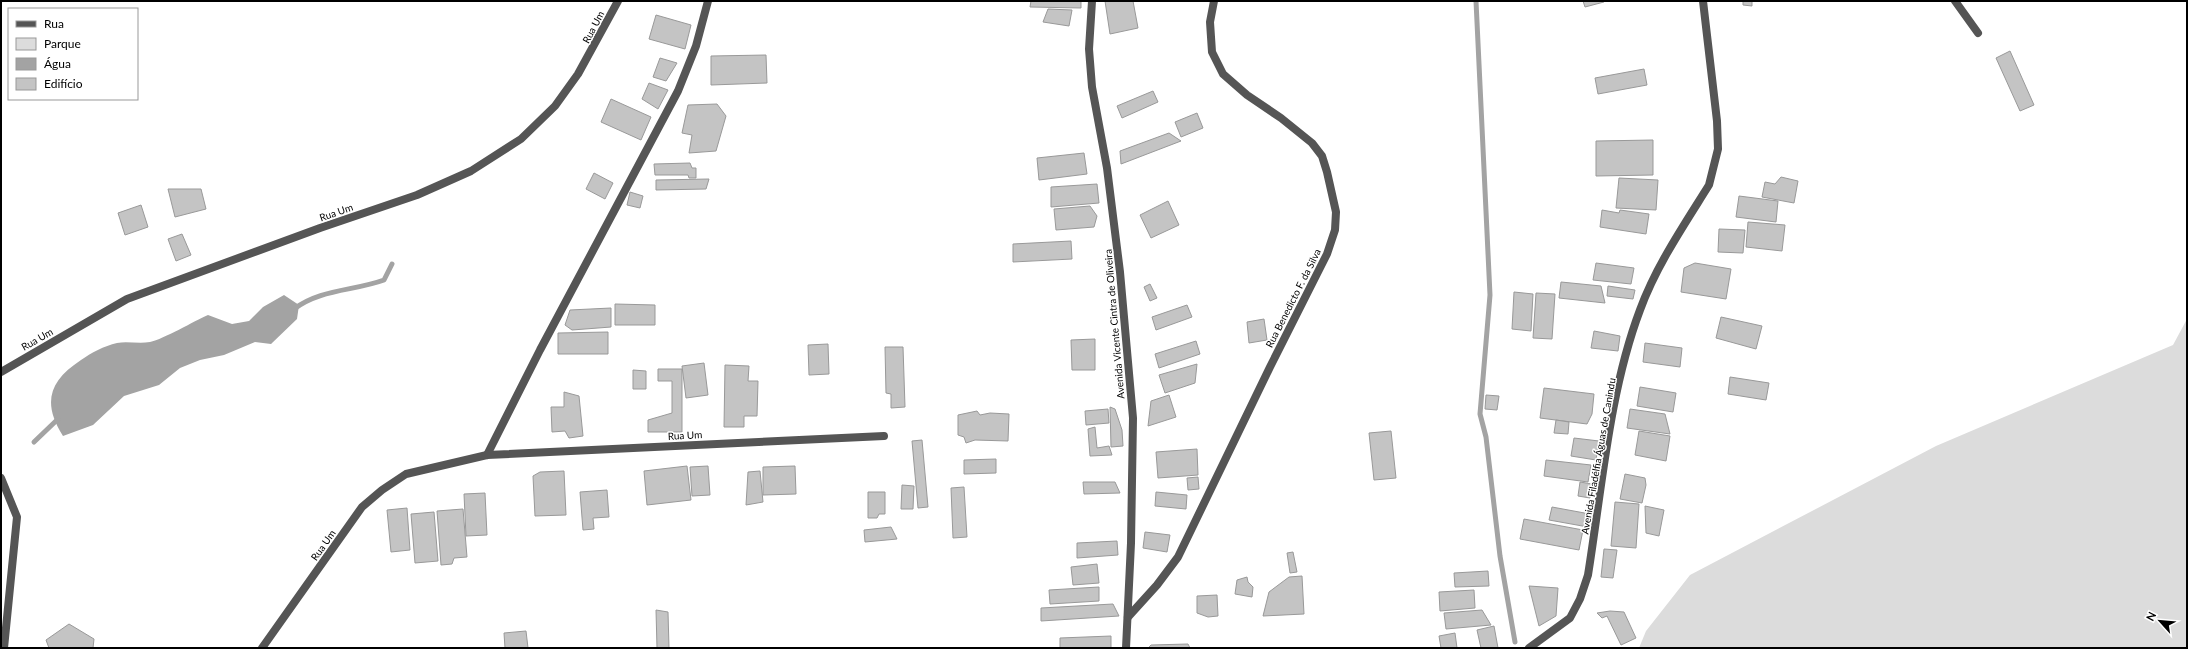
<svg xmlns="http://www.w3.org/2000/svg" width="2188" height="649" viewBox="0 0 2188 649" font-family="Lato,sans-serif">
<style>
.green{fill:#dcdcdc}
.water{fill:#a3a3a3}
.lines{fill:none;stroke-linecap:round;stroke-linejoin:round}
.stream{stroke:#a3a3a3;stroke-width:5}
.building{fill:#c4c4c4;stroke:#999}
.street{stroke:#555;stroke-width:8}
.labels{text-anchor:middle;stroke-width:3;stroke-linejoin:round;paint-order:stroke}
.street-label{font-size:10px;fill:#000;stroke:#fff}
</style>
<rect width="100%" height="100%" fill="#fff"/>
<path class="green" d="M2187 319V648H1639L1646 631 1690 575 1936 446 2173 345Z"/>
<path class="water" d="M284 295 299 305 297 319 271 344 255 342 224 355 200 360 180 368 159 385 124 396 93 425 63 436C42 403 49 381 81 360 91 353 104 346 117 343 127 341 139 344 150 342 164 339 194 321 208 315L232 324 249 321 263 307Z"/>
<g class="lines">
<g class="stream">
<path d="M1476 1 1490 295 1480 414 1486 437 1500 556 1515 642"/>
<path d="M294 309C320 289 354 291 384 280L392 264"/>
<path d="M34 442 58 419"/>
</g>
</g>
<g class="building">
<path d="M1031 1H1081V8L1030 7Z"/>
<path d="M1105 1H1133L1138 28 1110 34Z"/>
<path d="M1583 1H1604V2L1585 7Z"/>
<path d="M1743 1H1752V6L1743 5Z"/>
<path d="M1048 9 1072 10 1069 26 1043 22Z"/>
<path d="M656 15 691 25 685 49 649 39Z"/>
<path d="M2010 51 2034 105 2020 111 1996 58Z"/>
<path d="M766 55 767 83 711 85V56Z"/>
<path d="M660 58 677 63 666 81 653 77Z"/>
<path d="M1644 69 1647 85 1598 94 1595 78Z"/>
<path d="M649 83 668 90 658 109 642 99Z"/>
<path d="M1153 91 1158 102 1122 118 1117 106Z"/>
<path d="M611 99 651 117 641 140 601 122Z"/>
<path d="M717 104 726 116 716 151 689 153 692 135 682 133 688 105Z"/>
<path d="M1197 113 1203 128 1181 137 1175 122Z"/>
<path d="M1169 133 1181 141 1121 164 1120 151Z"/>
<path d="M1653 140V175L1596 176V141Z"/>
<path d="M1084 153 1087 174 1039 180 1037 158Z"/>
<path d="M690 163 692 168H696V178H689L688 175H655L654 164Z"/>
<path d="M594 173 613 183 605 199 586 189Z"/>
<path d="M1781 177 1798 181 1794 203 1762 197 1765 182 1775 184Z"/>
<path d="M1619 178 1658 180 1656 210 1616 208Z"/>
<path d="M709 179 706 189 656 190V180Z"/>
<path d="M1097 184 1099 203 1051 207V187Z"/>
<path d="M168 189H201L206 209 175 217Z"/>
<path d="M630 192 643 196 640 208 627 205Z"/>
<path d="M1739 196 1778 201 1776 222 1736 217Z"/>
<path d="M1168 201 1179 225 1151 238 1140 215Z"/>
<path d="M141 205 148 227 125 235 118 213Z"/>
<path d="M1090 206 1097 216 1094 227 1056 230 1054 209Z"/>
<path d="M1602 210 1619 213 1620 210 1649 214 1646 234 1600 227Z"/>
<path d="M1748 222 1785 225 1782 251 1746 247Z"/>
<path d="M1719 229 1745 230 1743 253 1718 252Z"/>
<path d="M182 234 191 255 176 261 168 239Z"/>
<path d="M1071 241 1072 259 1013 262V244Z"/>
<path d="M1596 263 1634 268 1631 284 1593 280Z"/>
<path d="M1695 263 1731 269 1726 299 1681 292 1684 268Z"/>
<path d="M1561 282 1601 286 1605 303 1559 298Z"/>
<path d="M1150 284 1157 298 1150 301 1144 287Z"/>
<path d="M1608 286 1635 290 1633 299 1607 296Z"/>
<path d="M1514 292 1533 294 1531 331 1512 329Z"/>
<path d="M1536 293 1555 294 1552 339 1533 338Z"/>
<path d="M615 304 655 305V325H615Z"/>
<path d="M1187 305 1192 317 1156 330 1152 317Z"/>
<path d="M611 308V327L572 330 565 325 570 310Z"/>
<path d="M1721 317 1762 326 1756 349 1716 338Z"/>
<path d="M1264 319 1267 340 1249 343 1247 322Z"/>
<path d="M1594 331 1620 336 1618 351 1591 348Z"/>
<path d="M608 332V354H558V333Z"/>
<path d="M1095 339V370H1072L1071 340Z"/>
<path d="M1196 341 1200 354 1159 368 1155 354Z"/>
<path d="M1645 343 1682 348 1680 367 1643 362Z"/>
<path d="M828 344 829 374 809 375 808 345Z"/>
<path d="M885 347H903L905 407 891 408V394L886 393Z"/>
<path d="M704 363 708 395 686 398 682 366Z"/>
<path d="M1197 364 1195 383 1165 393 1159 375Z"/>
<path d="M725 365 749 366 748 381H758L757 416H744V427H724Z"/>
<path d="M658 369H682V432H648V420L672 413V381H658Z"/>
<path d="M633 370 646 371V389H633Z"/>
<path d="M1730 377 1769 383 1766 400 1728 394Z"/>
<path d="M1640 387 1676 393 1673 412 1637 406Z"/>
<path d="M1544 388 1594 394 1592 414 1587 424 1540 418Z"/>
<path d="M564 392 579 396 583 436 569 438 565 431 552 432 551 407H564Z"/>
<path d="M1169 395 1176 417 1148 426 1151 401Z"/>
<path d="M1486 395 1499 396 1497 410 1485 409Z"/>
<path d="M1110 407 1115 409 1122 430 1123 446 1111 447Z"/>
<path d="M1108 409 1109 423 1086 425 1085 411Z"/>
<path d="M1630 409 1665 414 1670 434 1627 428Z"/>
<path d="M977 411 980 415 990 413 1009 414 1008 441 975 440 966 443 964 437 958 435V415Z"/>
<path d="M1556 420 1569 422 1568 434 1554 433Z"/>
<path d="M1095 427 1097 448 1109 446 1112 455 1090 456 1088 429Z"/>
<path d="M1391 431 1396 478 1374 480 1369 433Z"/>
<path d="M1639 431 1670 436 1666 461 1635 455Z"/>
<path d="M1574 438 1599 441 1596 460 1571 456Z"/>
<path d="M922 440 928 507 918 508 912 441Z"/>
<path d="M1197 449 1198 475 1158 478 1156 452Z"/>
<path d="M996 459V473L964 474V460Z"/>
<path d="M1546 460 1591 465 1588 482 1544 476Z"/>
<path d="M687 466 691 500 647 505 644 471Z"/>
<path d="M708 466 710 495 692 496 690 467Z"/>
<path d="M795 466 796 494 763 495V467Z"/>
<path d="M564 471 566 515 535 516 533 476 540 472Z"/>
<path d="M760 471 763 502 746 505 748 472Z"/>
<path d="M1625 474 1645 478 1646 485 1642 503 1620 499Z"/>
<path d="M1198 477 1199 489 1188 490 1187 478Z"/>
<path d="M1083 482H1115L1120 493 1084 494Z"/>
<path d="M1580 482 1592 484 1590 498 1578 496Z"/>
<path d="M902 485 914 486 913 509H901Z"/>
<path d="M964 487 967 537 953 538 951 488Z"/>
<path d="M607 490 609 517 593 518 594 529 583 530 580 492Z"/>
<path d="M868 492H885V514H879L877 518H868Z"/>
<path d="M1156 492 1187 495 1186 509 1155 506Z"/>
<path d="M485 493 487 535 466 536 464 494Z"/>
<path d="M1615 502 1639 504 1636 548 1611 546Z"/>
<path d="M1645 506 1664 510 1659 536 1646 533Z"/>
<path d="M1552 507 1590 514 1588 527 1549 520Z"/>
<path d="M407 508 410 550 391 552 387 510Z"/>
<path d="M463 509 467 557 454 558 452 564 441 565 437 511Z"/>
<path d="M434 512 438 561 415 563 411 514Z"/>
<path d="M1524 519 1583 530 1579 550 1520 539Z"/>
<path d="M891 527 897 539 865 542 864 530Z"/>
<path d="M1145 532 1170 535 1167 552 1143 548Z"/>
<path d="M1117 541 1118 555 1077 558V543Z"/>
<path d="M1604 549 1617 550 1613 578 1601 577Z"/>
<path d="M1293 552 1297 572 1290 573 1287 553Z"/>
<path d="M1097 564 1099 583 1073 585 1071 567Z"/>
<path d="M1488 571 1489 586 1455 587 1454 573Z"/>
<path d="M1302 576 1304 614 1263 616 1269 592 1289 577Z"/>
<path d="M1247 577 1248 582 1253 587 1252 597 1235 594 1237 580Z"/>
<path d="M1529 586 1558 588 1556 616 1539 626Z"/>
<path d="M1099 587V601L1050 604 1049 590Z"/>
<path d="M1474 590 1475 608 1440 611 1439 592Z"/>
<path d="M1217 595 1218 616 1208 617 1197 613V596Z"/>
<path d="M1113 604 1119 616 1041 621V608Z"/>
<path d="M656 610 668 612 669 648H657Z"/>
<path d="M1482 610 1491 625 1446 629 1444 613Z"/>
<path d="M1610 611 1624 612 1636 638 1621 645 1607 616 1602 618 1597 613Z"/>
<path d="M69 624 94 639 93 648H49L46 640Z"/>
<path d="M1494 626 1498 648H1481L1477 630Z"/>
<path d="M526 631 528 648H505L504 633Z"/>
<path d="M1455 633 1457 648H1441L1439 636Z"/>
<path d="M1111 636V648H1060V638Z"/>
<path d="M1188 644 1190 648H1148L1151 645Z"/>
</g>
<g class="lines">
<g class="street">
<path d="M1092 1 1089 49 1092 87 1107 168 1120 272 1133 418 1131 543 1126 648"/>
<path d="M1955 1 1978 33"/>
<path d="M1 372 127 299 320 228 417 195 471 171 521 139 555 106 578 74 618 1"/>
<path d="M487 455 540 350 678 91 696 46 708 1"/>
<path d="M1 478 17 517 4 648"/>
<path d="M1128 617 1157 585 1178 557 1270 367 1327 254 1335 230 1336 212 1327 172 1322 156 1312 143 1281 118 1247 95 1223 74 1212 52 1210 22 1214 1"/>
<path d="M262 648 362 507 382 490 406 474 487 455 884 436"/>
<path d="M1529 648 1570 618 1580 599 1588 575C1602 488 1609 392 1640 310 1656 266 1684 225 1709 185L1718 149 1717 121 1703 1"/>
</g>
</g>
<g class="labels">
<g class="street-label">
<text transform="translate(593 27) rotate(-62)" y="4">Rua Um</text>
<text transform="translate(336 212) rotate(-19)" y="4">Rua Um</text>
<text transform="translate(1293 298) rotate(-63)" y="4">Rua Benedicto F. da Silva</text>
<text transform="translate(1114 324) rotate(-95)" y="4">Avenida Vicente Cintra de Oliveira</text>
<text transform="translate(37 339) rotate(-30)" y="4">Rua Um</text>
<text transform="translate(685 435) rotate(-3)" y="4">Rua Um</text>
<text transform="translate(1598 456) rotate(-80)" y="4">Avenida Filadélfia Águas de Canindu</text>
<text transform="translate(323 545) rotate(-55)" y="4">Rua Um</text>
</g>
</g>
<rect width="2188" height="649" fill="none" stroke="#000000" stroke-width="4"/>
<rect x="8" y="8" width="130" height="92" fill="#ffffff" stroke="#999999"/>
<rect x="16" y="21" width="20" height="6" fill="#555555" stroke="#999999"/>
<text x="44" y="28" font-size="12" fill="#000000">Rua</text>
<rect x="16" y="38" width="20" height="12" fill="#dcdcdc" stroke="#999999"/>
<text x="44" y="48" font-size="12" fill="#000000">Parque</text>
<rect x="16" y="58" width="20" height="12" fill="#a3a3a3" stroke="#999999"/>
<text x="44" y="68" font-size="12" fill="#000000">Água</text>
<rect x="16" y="78" width="20" height="12" fill="#c4c4c4" stroke="#999999"/>
<text x="44" y="88" font-size="12" fill="#000000">Edifício</text>
<g transform="translate(2160 621) rotate(297)" stroke="#ffffff" stroke-width="3" paint-order="stroke">
<path d="M0-3L7 15L0 10L-7 15Z" fill="#000000"/>
<text y="-6" font-size="11" font-weight="bold" text-anchor="middle" fill="#000000">N</text>
</g>
</svg>
